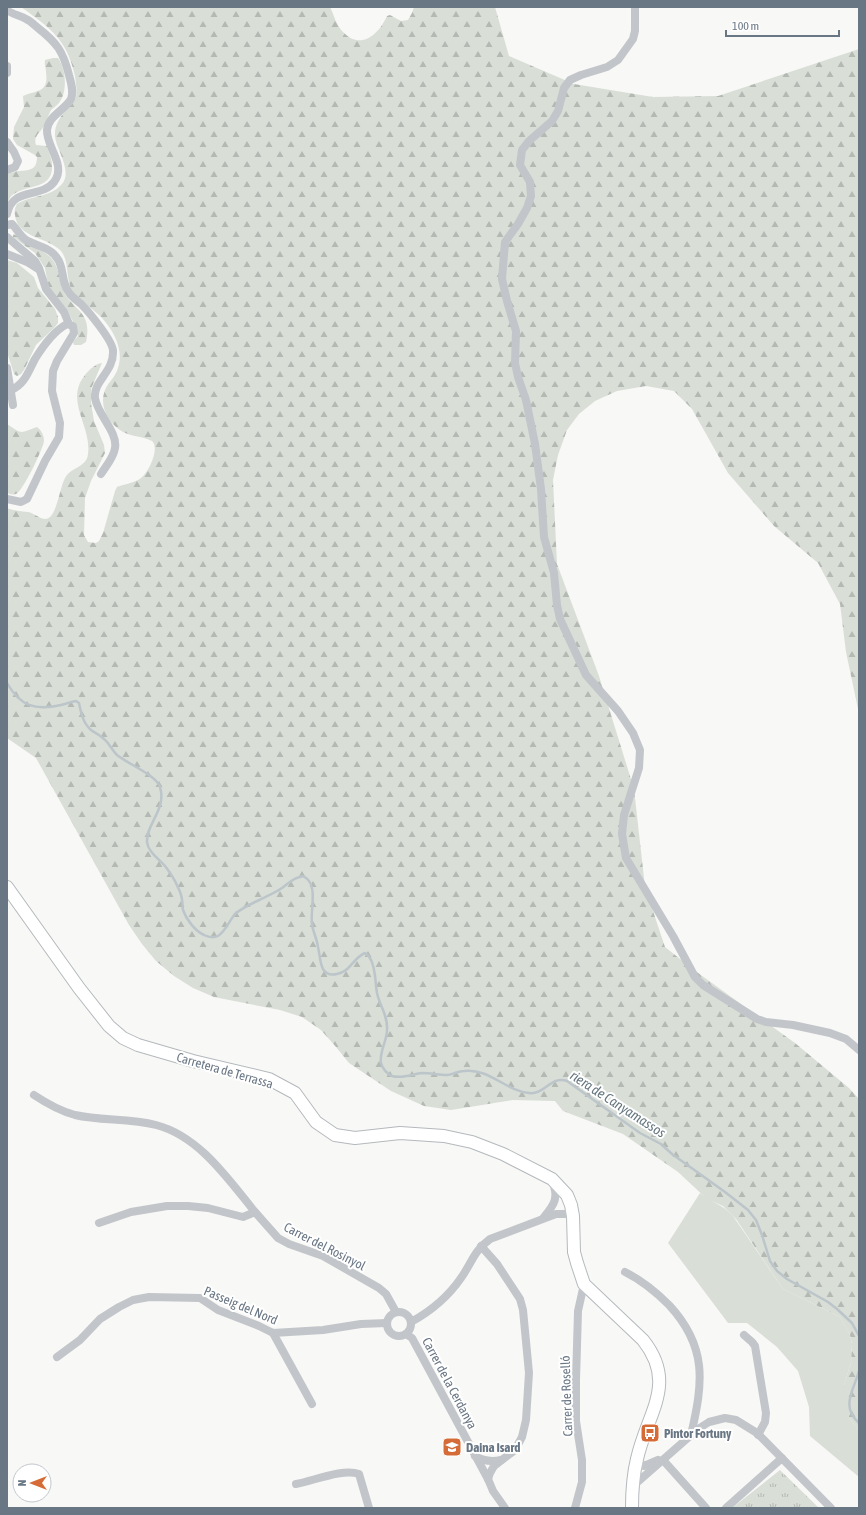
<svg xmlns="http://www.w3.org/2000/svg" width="866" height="1515" viewBox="0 0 866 1515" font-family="'Asap Condensed',sans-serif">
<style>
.green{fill:#d9ded7}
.forest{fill:url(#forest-firs)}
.park{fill:url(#park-tufts)}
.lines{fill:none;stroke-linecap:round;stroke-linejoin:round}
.stream{stroke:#bcc5ca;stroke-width:2.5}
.secondary-casing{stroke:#b4b9bd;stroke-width:14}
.street{stroke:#c2c5c9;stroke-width:8}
.secondary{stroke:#fff;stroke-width:12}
.labels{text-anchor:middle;stroke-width:4;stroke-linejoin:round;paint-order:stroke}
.street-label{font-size:13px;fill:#697684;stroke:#fff}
.poi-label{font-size:13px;font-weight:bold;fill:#697684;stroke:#fff;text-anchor:start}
.water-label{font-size:14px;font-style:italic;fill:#65767f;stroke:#fff}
</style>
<defs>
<pattern id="forest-firs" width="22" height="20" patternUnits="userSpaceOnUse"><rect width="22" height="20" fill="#d9ded7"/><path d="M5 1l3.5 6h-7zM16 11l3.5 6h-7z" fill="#b4b9b4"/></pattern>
<pattern id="park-tufts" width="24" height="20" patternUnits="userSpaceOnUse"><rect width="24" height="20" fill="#d9ded7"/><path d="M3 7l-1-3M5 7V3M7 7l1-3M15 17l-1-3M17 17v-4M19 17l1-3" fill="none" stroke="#b4b9b4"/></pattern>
</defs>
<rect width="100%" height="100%" fill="#f8f8f6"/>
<path class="green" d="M700 1193C712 1203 721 1203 733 1216L783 1289 840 1317 850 1335 852 1344 851 1362 844 1386V1400L849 1418 859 1430V1477L810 1436 809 1407 798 1371 777 1347 747 1323H728L668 1243Z"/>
<g class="forest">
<path d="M21 7H330C334 15 336 25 343 32 361 51 379 34 387 16L390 15 401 21 408 20 412 13 414 7H495L509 56 574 84 653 97 718 96 859 49V718L858 709 846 652 840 604 818 563 774 526 728 473 692 409 674 391 646 386 617 391 595 401 579 414 567 430 558 455 553 480 557 564 599 676 634 789 645 887 665 947 694 970 795 1043 849 1088 859 1099V1430L849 1418 844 1405V1386L851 1362 852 1344 850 1335 840 1317 783 1289 736 1219 723 1206 707 1199 678 1172 623 1134 563 1111 555 1101 513 1100 451 1110 424 1106 391 1091 349 1063 336 1047 321 1030 302 1017 280 1010 214 997 193 988 174 976 156 961 142 944 129 925 36 758 7 738V508C14 511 21 511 28 512 34 513 38 518 45 519 58 519 59 484 67 475 74 467 87 466 88 454 92 426 64 401 85 375 89 370 95 364 102 363L91 389V403L94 421 104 445 105 453 91 481 85 498 84 535 88 542 96 543 99 541 103 533 115 491 117 487C124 484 135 483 141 478 149 472 160 448 152 441 143 436 132 437 123 432 107 423 97 403 107 386 111 380 116 375 118 368 124 350 114 331 102 318 94 309 79 301 73 292 65 280 70 262 61 251 48 237 17 238 15 215 14 211 15 208 17 204 31 195 49 198 61 185 74 172 56 150 55 136 54 125 61 115 69 107 71 105 73 103 75 100 78 94 76 84 75 76 67 39 50 28 21 7Z"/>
<path d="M53 58H58C66 69 68 92 59 103 57 106 52 108 50 112 48 116 47 122 44 126 40 133 33 136 36 145L47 146C48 152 52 158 52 164 54 190 28 184 14 194 10 196 9 200 7 204V174C11 173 15 171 20 171 30 170 37 170 37 157L35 155 17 145 13 139 14 127 24 107 23 96C37 90 49 93 46 72 46 68 44 64 45 60Z"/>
<path d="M13 234C19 236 49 254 52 259 59 267 59 279 62 288 71 311 93 309 86 342L81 345H74L73 342 78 336 77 329 66 308 52 293 48 284 45 268 35 253 13 237Z"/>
<path d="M7 260 17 263 34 277 38 288 55 309 58 317V323L54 328 36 345 24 370 21 374 17 376 14 374 7 352Z"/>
<path d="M7 424C23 435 20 433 37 427 41 430 44 435 44 441 43 449 23 491 16 494 13 495 10 494 7 493Z"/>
</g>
<path class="park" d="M780 1470 819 1508H732Z"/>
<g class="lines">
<g class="stream">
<path d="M7 683C20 706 35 711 61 705 66 704 70 702 76 701L79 703C81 713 83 723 91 730 95 733 100 735 104 739 109 743 112 750 117 755 128 764 156 775 160 787 167 809 146 824 147 842 148 852 159 859 165 866 169 871 172 876 175 881 177 886 180 890 181 895 183 900 182 905 183 910 186 919 195 931 204 935 208 937 214 938 218 936 226 931 229 921 235 914 246 904 269 897 282 888 288 884 293 878 300 877 303 876 303 876 306 878 318 886 310 912 312 924 313 932 317 939 318 947 321 959 319 978 337 974 350 972 353 958 365 953 368 955 370 957 371 960 376 970 375 982 377 993 380 1007 388 1015 387 1030 387 1041 379 1052 381 1063 382 1068 387 1074 392 1076 402 1079 413 1074 422 1073 430 1073 439 1075 447 1075 452 1075 458 1071 464 1071 489 1068 506 1091 529 1093 545 1095 551 1075 567 1081L640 1133 661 1144 672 1154 725 1192 748 1210 756 1220 762 1235 770 1261 777 1271 787 1279 828 1302 837 1309 852 1323 859 1336"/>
<path d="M859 1371C854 1390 840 1406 859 1423"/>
</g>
<defs>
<path id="secondary" d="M7 887 79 988 109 1026 123 1038 138 1045 193 1061 269 1079 295 1093 316 1122 335 1135 355 1138 400 1133 444 1136 472 1142 503 1154 552 1179 567 1195 571 1205 573 1216 574 1252 577 1263 584 1284 643 1340C678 1384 647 1413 637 1459 633 1475 632 1492 632 1508"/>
</defs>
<use href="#secondary" class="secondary-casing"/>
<g class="street">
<path d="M635 7V31L633 39 618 60 607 67 581 75 570 80 564 88 558 111 552 121 529 141 522 150 520 165 530 182 531 196 527 208 518 224 505 242 502 279 507 301 516 331 515 363 518 377 526 400 535 444 541 489 544 537 554 573 557 605 560 619 586 675 618 711 633 733 640 750 639 768 624 815 622 834 626 858 673 936 695 977 703 985 757 1019 766 1022 793 1025 830 1033 846 1039 859 1050"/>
<path d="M7 10C13 15 20 15 26 19 31 21 34 25 38 28 57 43 63 51 69 75 71 82 74 92 71 99 65 110 48 116 47 130 46 147 67 165 54 182 41 199 13 186 7 214"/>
<path d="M7 66V73"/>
<path d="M7 142 14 152 18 161 15 167 7 170"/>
<path d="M7 225 12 224C17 229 20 236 26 240 36 246 50 247 57 258 65 268 60 282 70 294 73 298 78 301 81 304 89 312 113 341 113 351 114 372 93 381 95 398 97 414 118 432 115 448 114 457 106 466 101 474"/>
<path d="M7 237 35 261 39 268 46 289 64 312 69 324"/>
<path d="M7 254 27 262 38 269"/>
<path d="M7 368 13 405"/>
<path d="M7 499 21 502 27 499 45 461 59 437 60 423 52 391 53 371 57 361 74 333 73 326 67 324C54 331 43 346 35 359 28 372 25 384 11 390"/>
<path d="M34 1095C46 1103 60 1111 75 1115 101 1121 129 1118 156 1125 199 1136 228 1179 255 1212"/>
<path d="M544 1217C555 1204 559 1197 552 1181"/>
<path d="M99 1223 131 1212 167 1206H188L208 1208 243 1217 255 1212 278 1238 289 1244 323 1256 379 1288 386 1294 396 1312"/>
<path d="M481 1246 497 1264 520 1299 523 1310 529 1373 526 1420 522 1437 515 1450 494 1466 490 1473 488 1479"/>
<path d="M625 1272C643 1281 655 1291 669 1305 708 1347 703 1383 691 1435"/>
<circle cx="399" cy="1324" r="12"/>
<path d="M411 1322C431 1311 448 1297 461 1278 473 1261 473 1252 490 1239L556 1214H569L573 1216"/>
<path d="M273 1333 312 1404"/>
<path d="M406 1334 412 1338 488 1479 493 1491 505 1508"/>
<path d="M744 1335 752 1342 755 1346 766 1413 765 1422 758 1435"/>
<path d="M57 1357 80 1340 100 1319 119 1307 133 1300 149 1297 200 1298 218 1310 259 1326 273 1333 323 1330 361 1324 387 1323"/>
<path d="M475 1456C483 1461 492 1462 501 1460"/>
<path d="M637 1459 644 1466 658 1460"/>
<path d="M663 1460 706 1508"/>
<path d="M296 1484C313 1481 343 1468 359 1474L369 1508"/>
<path d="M633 1486 698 1429 709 1422 725 1418 736 1420 757 1433 831 1508"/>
<path d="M575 1508 582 1482V1460L576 1421V1380L578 1311 584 1284"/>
<path d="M726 1508 782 1458"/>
</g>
<use href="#secondary" class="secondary"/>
</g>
<defs>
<symbol id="bus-square" viewBox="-11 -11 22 22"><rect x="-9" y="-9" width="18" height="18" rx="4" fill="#d56c38" stroke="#fff"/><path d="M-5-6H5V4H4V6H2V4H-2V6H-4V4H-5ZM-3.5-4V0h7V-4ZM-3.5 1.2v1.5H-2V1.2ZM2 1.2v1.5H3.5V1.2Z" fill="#fff"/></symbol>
<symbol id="school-square" viewBox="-11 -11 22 22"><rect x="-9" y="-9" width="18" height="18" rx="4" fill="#d56c38" stroke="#fff"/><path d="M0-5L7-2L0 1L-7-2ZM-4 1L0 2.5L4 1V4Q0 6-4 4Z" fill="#fff"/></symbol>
</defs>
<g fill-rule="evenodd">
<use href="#bus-square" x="639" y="1422" width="22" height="22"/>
<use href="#school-square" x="441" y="1436" width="22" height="22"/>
</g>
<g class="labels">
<g class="street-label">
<text transform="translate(225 1070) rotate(16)" y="5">Carretera de Terrassa</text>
<text transform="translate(325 1246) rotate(27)" y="5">Carrer del Rosinyol</text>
<text transform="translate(241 1305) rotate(23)" y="5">Passeig del Nord</text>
<text transform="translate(450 1383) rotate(62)" y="5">Carrer de la Cerdanya</text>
<text transform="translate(566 1396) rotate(-92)" y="5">Carrer de Roselló</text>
</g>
<g class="poi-label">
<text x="664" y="1438">Pintor Fortuny</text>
<text x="466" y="1452">Daina Isard</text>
</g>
<g class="water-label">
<text transform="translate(618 1104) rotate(33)" y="5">riera de Canyamassos</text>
</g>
</g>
<rect width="866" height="1515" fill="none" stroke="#697684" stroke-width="16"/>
<g transform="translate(32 1483) rotate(270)"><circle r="19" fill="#ffffff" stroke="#c3c8ce"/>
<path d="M0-3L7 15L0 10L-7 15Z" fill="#d56c38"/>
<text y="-6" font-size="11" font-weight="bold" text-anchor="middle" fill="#697684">N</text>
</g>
<path d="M726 30v6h113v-6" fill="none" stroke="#697684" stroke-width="2"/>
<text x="732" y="30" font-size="12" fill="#697684" stroke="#ffffff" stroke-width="3" paint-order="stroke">100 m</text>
</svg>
